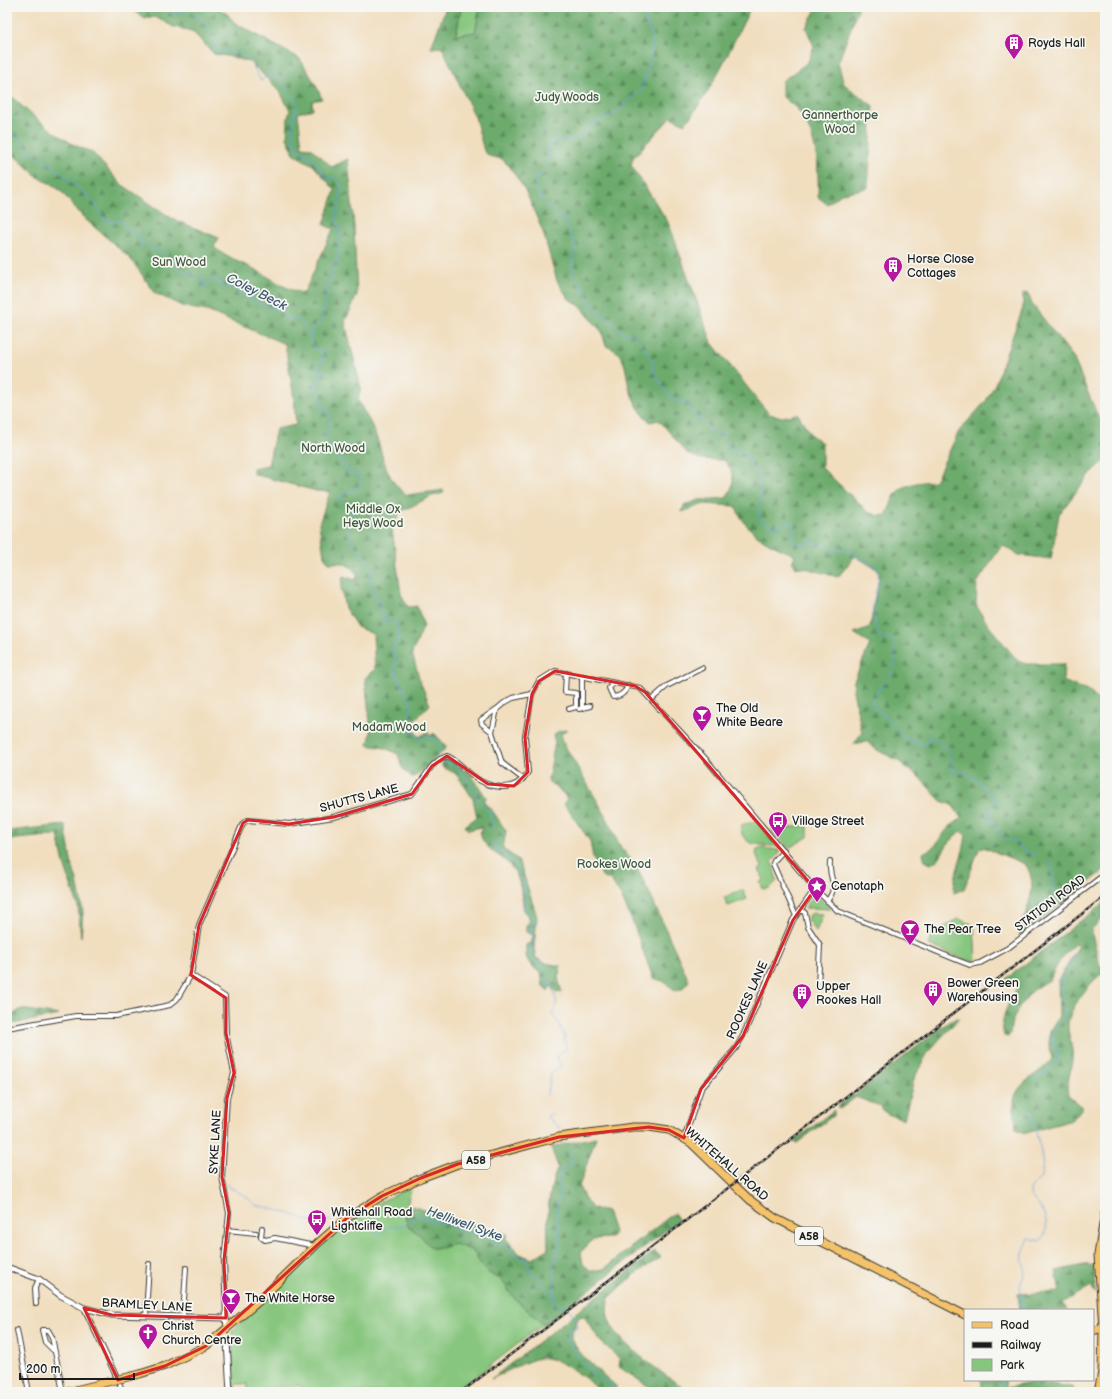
<svg xmlns="http://www.w3.org/2000/svg" width="1112" height="1399" viewBox="0 0 1112 1399" font-family="'Balsamiq Sans',sans-serif">
<style>
.green{fill:#87c67e;stroke:#52714d}
.forest{fill:url(#forest-firs);stroke:#446444}
.lines{fill:none;stroke-linecap:round;stroke-linejoin:round}
.stream{stroke:#67a2d8;stroke-width:1}
.minor-casing{stroke:#3c3934;stroke-width:6}
.tertiary-casing{stroke:#3c3934;stroke-width:7}
.primary-casing{stroke:#3c3934;stroke-width:9}
.trunk-casing{stroke:#3c3934;stroke-width:9}
.minor{stroke:#fff;stroke-width:4}
.tertiary{stroke:#fff;stroke-width:5}
.primary{stroke:#f4c26a;stroke-width:7}
.trunk{stroke:#f4c26a;stroke-width:7}
.rail-casing{stroke:#1c1c1c;stroke-width:2.5}
.rail{stroke:#f6f6f2;stroke-width:1;stroke-dasharray:3;stroke-linecap:butt}
.marked{fill:none;stroke:#d62828;stroke-width:3;stroke-linejoin:round}
.labels{text-anchor:middle;stroke-width:3.5;stroke-linejoin:round;paint-order:stroke}
.shield{fill:#f6f6f2;stroke:#5d5d5c;stroke-width:1}
.shield-label{font-size:11px;font-weight:bold;fill:#1c1c1c}
.poi-label{font-size:12px;fill:#1c1c1c;stroke:#f6f6f2;text-anchor:start}
.park-label{font-size:12px;fill:#41583e;stroke:#f6f6f2}
.street-label{font-size:12px;fill:#1c1c1c;stroke:#f6f6f2}
.water-label{font-size:13px;font-style:italic;fill:#3e5871;stroke:#f6f6f2}
</style>
<defs>
<pattern id="forest-firs" width="22" height="20" patternUnits="userSpaceOnUse"><rect width="22" height="20" fill="#6dab6d"/><path d="M5 1l3.5 6h-7zM16 11l3.5 6h-7z" fill="#598a59"/></pattern>
</defs>
<rect width="100%" height="100%" fill="#f6f6f2"/>
<filter id="ink" filterUnits="userSpaceOnUse"><feTurbulence type="fractalNoise" baseFrequency=".025" numOctaves="2"/><feDisplacementMap in="SourceGraphic" scale="8" xChannelSelector="R" yChannelSelector="G"/><feConvolveMatrix kernelMatrix="1 2 1 2 8 2 1 2 1" color-interpolation-filters="sRGB"/></filter>
<filter id="wash" filterUnits="userSpaceOnUse"><feTurbulence type="fractalNoise" baseFrequency=".012" numOctaves="4" result="noise"/><feDisplacementMap in="SourceGraphic" scale="16" xChannelSelector="R" yChannelSelector="G"/><feGaussianBlur stdDeviation="0.9" result="paint"/><feColorMatrix in="noise" values="0 0 0 0 0 0 0 0 0 0 0 0 0 0 0 0 0 1.4 0 .05"/><feComposite in="paint" operator="in"/></filter>
<g filter="url(#wash)">
<rect width="100%" height="100%" fill="#f1debf"/>
<g class="green">
<path d="M461 7H480L475 33 456 35Z"/>
<path d="M756 822 778 846C762 845 740 847 741 826L743 824Z"/>
<path d="M808 825V837L789 848 771 830Z"/>
<path d="M764 848 778 850 780 853 772 862 777 881 770 888 763 889 760 882 764 880 759 869 762 867 756 854 757 850Z"/>
<path d="M743 890 747 899 728 906 724 897Z"/>
<path d="M815 894 831 909 805 908Z"/>
<path d="M813 913 823 914 816 932 808 921V916Z"/>
<path d="M959 919 974 925 976 961 966 960 929 945 930 937C940 932 949 921 959 919Z"/>
<path d="M411 1187 405 1216 464 1231 550 1319 456 1392H303L302 1386 248 1390 247 1384H232V1331L328 1237 374 1205Z"/>
</g>
<g class="forest">
<path d="M128 7H216L226 13 235 23 300 59 316 85 322 99 312 101 313 109 298 113 302 147 311 148 332 167 348 159 354 226 357 295 345 322 361 388 358 400C363 411 371 422 375 433 384 457 385 480 407 495L443 490 444 493 432 496 400 512 392 529 401 594 408 607 417 606 424 626 412 653 420 681 430 705 410 724 419 737 428 732 430 736 434 733 447 747 430 764 413 778 402 768 398 754 385 748 368 745 371 733 365 678 375 670 373 634 357 627 345 608 341 588 343 576 355 580 358 575C348 563 344 562 329 563L324 556 319 524 330 492 316 491 253 474V468L268 465 276 429 296 425 294 399 285 344 207 311 184 307 155 293 130 258 84 218 60 190 38 177 7 149V91C20 107 71 149 91 151L121 184 173 219 219 238 214 247C226 258 240 262 254 269 270 277 287 291 304 293L333 229 324 225 335 190 313 165 295 155 287 138 288 118 290 110 279 90 250 62 232 57 214 54 192 31 174 27 155 17 145 19Z"/>
<path d="M446 7H461L456 35 475 32 480 7H751C731 47 713 89 685 124L671 117 633 158 631 165 668 222 712 343 769 414 782 417 798 414 811 435 822 443V468L868 512 880 516 886 515C890 509 890 503 894 497 901 483 921 482 935 481L959 431 986 401 995 384 1023 308V294L1028 293 1032 304 1073 357 1097 414 1105 427V461L1091 473 1059 514 1051 559 1019 555 1002 545 977 583 976 605 988 625 1018 661 1026 664H1064L1063 681 1090 692 1105 707V870L1020 936 1018 931C1027 911 1040 884 1025 864L983 847 979 849 964 889 954 893C953 873 964 855 966 835L960 831 947 845 938 860 931 864 925 861 923 853 934 847 948 828 962 818 952 805 941 801 919 777 897 760 877 750 866 741 854 744 862 732 853 691 854 681 870 644 854 633 870 627 880 571 855 556 838 577 802 567 796 568 792 563 795 555C768 544 748 535 735 506L704 504 682 512 684 505 699 500 726 498C736 485 735 472 724 460L699 459 687 453 659 420 650 422C640 413 633 400 629 387 625 370 627 353 606 346L602 332 580 306 569 299 557 281 543 232 525 190 510 167 502 159 489 156 484 151 475 117 442 47 431 48Z"/>
<path d="M817 7H859L838 63 844 84 873 106 868 188 843 193 827 204 818 197C819 168 817 131 796 108 792 104 786 100 782 96V81L808 62 814 46 806 28Z"/>
<path d="M568 729 562 733 561 739 606 816 621 848 634 863 648 890 689 981 681 990 676 991 663 981 653 978 633 923 621 896 611 880 603 878 593 858 590 841 564 804 567 800 564 794 548 781 555 742 553 736 557 732Z"/>
<path d="M447 758 472 776 486 797 484 803 492 810 506 831 503 849 517 859 521 866 537 917 534 948 536 958 545 963 561 966 558 978 562 993 557 992 550 986 548 991 543 986 541 973C529 965 524 960 526 945L531 942 534 935 526 932V925L530 921 528 914 524 912C522 899 521 879 513 869 503 854 484 852 480 833L482 829 481 827 468 830 465 826 477 817 473 799 462 782 455 773 442 767V763Z"/>
<path d="M65 825 72 865 77 881 83 912 81 937 78 906 64 864 58 835 7 840V831Z"/>
<path d="M1105 902V916L1091 930 1100 966 1105 967V972C1093 977 1069 1009 1068 1023 1067 1035 1074 1047 1072 1060 1071 1072 1066 1084 1068 1096L1083 1108 1072 1120 1026 1133 1016 1129C1016 1120 1013 1109 1014 1101 1017 1080 1043 1074 1052 1058L1049 1046 1050 1030 1059 1016 1058 980 1078 947 1075 944C1063 955 1056 965 1050 980 1033 986 1019 1005 1012 1022 1010 1027 1012 1032 1008 1037L1004 1036C999 1017 1009 1003 1018 987L1006 979Z"/>
<path d="M21 1009 59 1015 7 1025V1019Z"/>
<path d="M959 1018 928 1052 914 1079 904 1119 887 1114 880 1106 856 1097 840 1109 837 1107 850 1096H854L951 1020Z"/>
<path d="M834 1110V1115L797 1143 793 1142Z"/>
<path d="M596 1137 579 1187 586 1201 593 1209 607 1211 614 1232 611 1238 594 1239 581 1252 583 1264 591 1271 604 1269 674 1213 679 1220 544 1325 513 1297 501 1279C486 1275 480 1264 473 1251L455 1244 441 1248H431L419 1234 408 1227 405 1216 407 1205 507 1234 506 1239 520 1254 532 1259 548 1249C547 1222 547 1191 558 1167L551 1147Z"/>
<path d="M655 1251 661 1257 634 1275 609 1298C607 1306 606 1313 610 1322 619 1346 668 1376 689 1392H657L619 1367 620 1359 600 1341 584 1316 579 1317C577 1322 572 1329 572 1334 570 1350 606 1377 617 1387L603 1392C589 1381 558 1355 539 1358 528 1360 502 1374 491 1379Z"/>
<path d="M1088 1264V1267L1094 1265 1095 1294 1091 1286 1063 1303 1067 1310H1020L1018 1294 1060 1292 1056 1271Z"/>
<path d="M981 1380H1005L1006 1388 1035 1382 1073 1387 1075 1392H983Z"/>
</g>
<g class="lines">
<g class="stream">
<path d="M169 7 167 10C173 15 182 14 188 9 194 15 202 20 207 27 211 33 214 38 218 44L214 46V49L220 53 228 49 233 54 241 52 246 59 250 61 261 81 270 73C282 77 293 95 298 107 290 120 292 135 297 149L313 158 328 180 331 177 339 181 342 189 336 219 340 229 338 257 328 284 322 320 314 328 310 340 315 349 321 351 324 355 316 372 319 370 324 371 321 378 315 383 318 394 323 403 320 410 328 408C332 419 330 424 324 434L331 440V447L338 453 340 460 350 474 358 473C369 488 346 491 337 498L342 500 352 511C352 516 349 519 348 523 348 534 353 548 361 555 367 560 371 562 372 570L370 572 371 586 380 604 383 620 384 622 389 618 396 623 399 638 392 651 396 660 394 668 406 694 410 698 412 711 407 720 408 728 419 739 433 737 440 744 439 751 442 757"/>
<path d="M651 7 646 22 651 34 652 50 648 70 644 78 642 90 629 99 618 112 587 127 584 134 567 141 557 139 549 142 547 168 544 173 535 177C535 198 547 210 565 220L569 232 576 244 573 254V276L580 283 589 298 590 305 595 311 606 317 622 332 631 334 640 341 651 359 654 372 672 401 679 400 685 403 693 414 701 419 708 429 722 435C728 445 730 451 743 452L749 458 750 467 759 473 761 500 758 516 760 520 773 527 790 522 793 524 794 542 802 544 812 542 829 548 844 549 877 568C882 588 873 592 873 608 873 617 876 627 878 635 883 639 889 638 893 640 897 643 894 648 895 652 896 680 885 679 872 699L873 707 889 719 903 737 916 743 925 744 928 738C933 737 935 738 939 742 950 751 952 754 951 770 973 772 983 786 997 801L989 811V819L998 828 1003 838 1017 842 1025 852 1035 854"/>
<path d="M7 129 36 156 50 164 77 186 94 203 105 221 115 222 122 221 131 233 139 234 141 246 145 243 155 252 157 248C166 257 177 271 190 274L194 280 201 277 204 279V287L215 278 222 287 229 286 255 302 282 312 289 319 300 321 312 334"/>
<path d="M443 760 446 763H452L466 777 478 799 491 813V820L494 828"/>
<path d="M496 840 494 848C500 853 507 858 512 863 523 873 529 897 525 911L534 918 532 927 528 930 534 939C521 960 541 959 546 971 548 976 546 979 546 984H551C555 995 560 1003 552 1014 560 1024 566 1036 566 1049L556 1057 561 1066 551 1073 547 1095"/>
<path d="M1051 861 1053 872 1052 890 1058 897"/>
<path d="M1032 1083 1056 1063 1058 1054 1052 1041V1035L1064 1017 1065 1009 1060 980 1076 953"/>
<path d="M552 1113 547 1117 561 1129"/>
<path d="M570 1153 572 1161 570 1167 562 1169 558 1179 560 1194 557 1204V1219L560 1244 553 1269 555 1276 554 1302 556 1305H565L572 1313 577 1327 569 1331 568 1335 569 1343 581 1362 593 1371V1374L620 1392"/>
<path d="M227 1184 229 1187 246 1196 255 1205C264 1206 303 1217 307 1221L313 1220 316 1223 321 1218 330 1221"/>
<path d="M353 1226 372 1229 380 1234 390 1226C402 1227 412 1225 418 1215 428 1219 438 1223 448 1225 451 1226 453 1229 456 1230 460 1232 465 1231 469 1232 480 1234 491 1240 500 1246L504 1245 509 1248 512 1253 527 1260 528 1267 530 1268V1270C541 1279 545 1287 555 1297"/>
<path d="M1023 1310 1020 1286 1026 1270C1019 1259 1024 1250 1029 1238L1040 1241C1050 1230 1047 1218 1040 1207 1037 1202 1030 1198 1030 1192 1029 1185 1041 1182 1042 1173 1045 1154 1034 1129 1030 1109"/>
<path d="M992 1392 1003 1385V1380"/>
</g>
</g>
</g>
<g filter="url(#ink)">
<g class="lines">
<defs>
<g id="minor">
<path d="M566 673 565 692 576 693V707L569 709"/>
<path d="M582 676V708"/>
<path d="M614 683 609 688 613 697C620 697 626 692 628 685"/>
<path d="M652 699 667 686 702 668"/>
<path d="M579 709 590 706"/>
<path d="M492 732 482 724 481 720 497 709"/>
<path d="M523 779 502 763 492 732 497 709 504 703 513 698 532 694"/>
<path d="M784 850 774 861 773 864 796 916"/>
<path d="M827 901C840 885 828 879 830 862"/>
<path d="M801 910 805 913 808 927 820 945 818 987"/>
<path d="M191 975 225 997 226 1033 234 1073 227 1098 222 1177 229 1213 224 1260 226 1318"/>
<path d="M7 1028 76 1016H116L170 1005 177 999 191 975 199 925 243 823 248 820 289 824 334 817 412 794 432 766 440 759 447 756C457 760 463 768 472 775 489 789 515 794 528 772L525 737 532 694 539 681 555 671 640 688 704 757 815 889 838 911 957 960 970 965 980 963 1008 948 1105 874"/>
<path d="M684 1138 701 1089 736 1048 743 1036 793 920 815 889"/>
<path d="M262 1228 261 1237 265 1240 275 1238 315 1246"/>
<path d="M227 1230 256 1233"/>
<path d="M36 1304 35 1288 39 1279"/>
<path d="M84 1308 118 1380"/>
<path d="M146 1315 149 1264"/>
<path d="M183 1316 186 1268"/>
<path d="M17 1330 29 1392"/>
<path d="M53 1350 45 1342 42 1330H48L52 1337 63 1392"/>
<path d="M120 1385 123 1392"/>
</g>
<g id="tertiary">
<path d="M7 1267 39 1279 60 1295 84 1308 112 1315 226 1318 227 1328"/>
<path d="M224 1332 227 1342 230 1392"/>
</g>
<path id="primary" d="M1098 1392 1102 1372 1103 1328 1098 1255 1105 1212"/>
<g id="trunk">
<path d="M1093 1331 1105 1327"/>
<path d="M67 1392 140 1374 165 1366 206 1346 259 1301 318 1243 347 1218 382 1196 421 1178 458 1164 559 1137 633 1127H649L669 1130 691 1143 750 1200 775 1218 965 1315"/>
</g>
</defs>
<use href="#minor" class="minor-casing"/>
<use href="#tertiary" class="tertiary-casing"/>
<use href="#primary" class="primary-casing"/>
<use href="#trunk" class="trunk-casing"/>
<use href="#minor" class="minor"/>
<use href="#tertiary" class="tertiary"/>
<use href="#primary" class="primary"/>
<use href="#trunk" class="trunk"/>
<defs>
<path id="rail" d="M461 1392 604 1284 1105 896"/>
</defs>
<use href="#rail" class="rail-casing"/>
<use href="#rail" class="rail"/>
</g>
</g>
<path class="marked" d="M555 671 635 686 645 692 815 889 793 920 743 1036 701 1089 684 1138 669 1130 649 1127 559 1137 458 1164 421 1178 382 1196 347 1218 206 1346 165 1366 118 1380 84 1308 112 1315 226 1318 224 1260 229 1213 222 1177 227 1098 234 1073 226 1033V998L191 975 199 925 243 823 248 820 289 824 334 817 412 794 432 766 447 756 488 784 514 786 528 772 525 737 532 694 539 681Z"/>
<defs>
<symbol id="building-pin" viewBox="-11 -11 22 30"><path d="M0 17L-7.5 6A9.5 9.5 0 1 1 7.5 6Z" fill="#b5179e" stroke="#f6f6f2"/><path d="M-4-6H4V6H1V3H-1V6H-4ZM-2.5-4.3h1.7v1.8h-1.7ZM.8-4.3h1.7v1.8H.8ZM-2.5-1h1.7V.8h-1.7ZM.8-1h1.7V.8H.8Z" fill="#fff"/></symbol>
<symbol id="bar-pin" viewBox="-11 -11 22 30"><path d="M0 17L-7.5 6A9.5 9.5 0 1 1 7.5 6Z" fill="#b5179e" stroke="#f6f6f2"/><path d="M-6-5H6L.8 .8V4.5H3.5V6h-7V4.5H-.8V.8Z" fill="#fff"/></symbol>
<symbol id="bus-pin" viewBox="-11 -11 22 30"><path d="M0 17L-7.5 6A9.5 9.5 0 1 1 7.5 6Z" fill="#b5179e" stroke="#f6f6f2"/><path d="M-5-6H5V4H4V6H2V4H-2V6H-4V4H-5ZM-3.5-4V0h7V-4ZM-3.5 1.2v1.5H-2V1.2ZM2 1.2v1.5H3.5V1.2Z" fill="#fff"/></symbol>
<symbol id="sight-pin" viewBox="-11 -11 22 30"><path d="M0 17L-7.5 6A9.5 9.5 0 1 1 7.5 6Z" fill="#b5179e" stroke="#f6f6f2"/><path d="M0-6L1.8-2.2L6-1.7L2.9 1.2L3.7 5.4L0 3.3L-3.7 5.4L-2.9 1.2L-6-1.7L-1.8-2.2Z" fill="#fff"/></symbol>
<symbol id="church-pin" viewBox="-11 -11 22 30"><path d="M0 17L-7.5 6A9.5 9.5 0 1 1 7.5 6Z" fill="#b5179e" stroke="#f6f6f2"/><path d="M-1.2-6h2.4v3.5h3.3v2.4h-3.3V6h-2.4V-.1h-3.3v-2.4h3.3Z" fill="#fff"/></symbol>
</defs>
<g fill-rule="evenodd">
<use href="#building-pin" x="1003" y="32" width="22" height="30"/>
<use href="#building-pin" x="882" y="255" width="22" height="30"/>
<use href="#bar-pin" x="691" y="704" width="22" height="30"/>
<use href="#bus-pin" x="767" y="810" width="22" height="30"/>
<use href="#sight-pin" x="806" y="875" width="22" height="30"/>
<use href="#bar-pin" x="899" y="918" width="22" height="30"/>
<use href="#building-pin" x="922" y="979" width="22" height="30"/>
<use href="#building-pin" x="791" y="982" width="22" height="30"/>
<use href="#bus-pin" x="306" y="1208" width="22" height="30"/>
<use href="#bar-pin" x="220" y="1287" width="22" height="30"/>
<use href="#church-pin" x="137" y="1322" width="22" height="30"/>
</g>
<g class="labels">
<g class="shield">
<rect x="462" y="1151" width="28" height="18" rx="3"/>
<rect x="795" y="1227" width="28" height="18" rx="3"/>
</g>
<g class="shield-label">
<text x="476" y="1164">A58</text>
<text x="809" y="1240">A58</text>
</g>
<g class="poi-label">
<text x="1028" y="47">Royds Hall</text>
<text x="907" y="263">Horse Close<tspan x="907" dy="14">Cottages</tspan></text>
<text x="716" y="712">The Old<tspan x="716" dy="14">White Beare</tspan></text>
<text x="792" y="825">Village Street</text>
<text x="831" y="890">Cenotaph</text>
<text x="924" y="933">The Pear Tree</text>
<text x="947" y="987">Bower Green<tspan x="947" dy="14">Warehousing</tspan></text>
<text x="816" y="990">Upper<tspan x="816" dy="14">Rookes Hall</tspan></text>
<text x="331" y="1216">Whitehall Road<tspan x="331" dy="14">Lightcliffe</tspan></text>
<text x="245" y="1302">The White Horse</text>
<text x="162" y="1330">Christ<tspan x="162" dy="14">Church Centre</tspan></text>
</g>
<g class="park-label">
<text x="567" y="101">Judy Woods</text>
<text x="840" y="119">Gannerthorpe<tspan x="840" dy="14">Wood</tspan></text>
<text x="179" y="266">Sun Wood</text>
<text x="333" y="452">North Wood</text>
<text x="373" y="513">Middle Ox<tspan x="373" dy="14">Heys Wood</tspan></text>
<text x="389" y="731">Madam Wood</text>
<text x="614" y="868">Rookes Wood</text>
</g>
<g class="street-label">
<text transform="translate(359 798) rotate(-15)" y="4">SHUTTS LANE</text>
<text transform="translate(1050 903) rotate(-37)" y="4">STATION ROAD</text>
<text transform="translate(747 1000) rotate(-66)" y="4">ROOKES LANE</text>
<text transform="translate(215 1142) rotate(-87)" y="4">SYKE LANE</text>
<text transform="translate(727 1164) rotate(41)" y="4">WHITEHALL ROAD</text>
<text transform="translate(147 1305) rotate(3)" y="4">BRAMLEY LANE</text>
</g>
<g class="water-label">
<text transform="translate(257 291) rotate(27)" y="5">Coley Beck</text>
<text transform="translate(465 1223) rotate(20)" y="5">Helliwell Syke</text>
</g>
</g>
<rect width="1112" height="1399" fill="none" stroke="#f6f6f2" stroke-width="24"/>
<rect x="964" y="1309" width="130" height="72" fill="#f6f6f2" stroke="#9f9f9c"/>
<rect x="972" y="1322" width="20" height="6" fill="#f4c26a" stroke="#9f9f9c"/>
<text x="1000" y="1329" font-size="12" fill="#1c1c1c">Road</text>
<rect x="972" y="1342" width="20" height="6" fill="#1c1c1c" stroke="#9f9f9c"/>
<text x="1000" y="1349" font-size="12" fill="#1c1c1c">Railway</text>
<rect x="972" y="1359" width="20" height="12" fill="#87c67e" stroke="#9f9f9c"/>
<text x="1000" y="1369" font-size="12" fill="#1c1c1c">Park</text>
<path d="M20 1373v6h114v-6" fill="none" stroke="#1c1c1c" stroke-width="2"/>
<text x="26" y="1373" font-size="12" fill="#1c1c1c" stroke="#f6f6f2" stroke-width="3" paint-order="stroke">200 m</text>
</svg>
